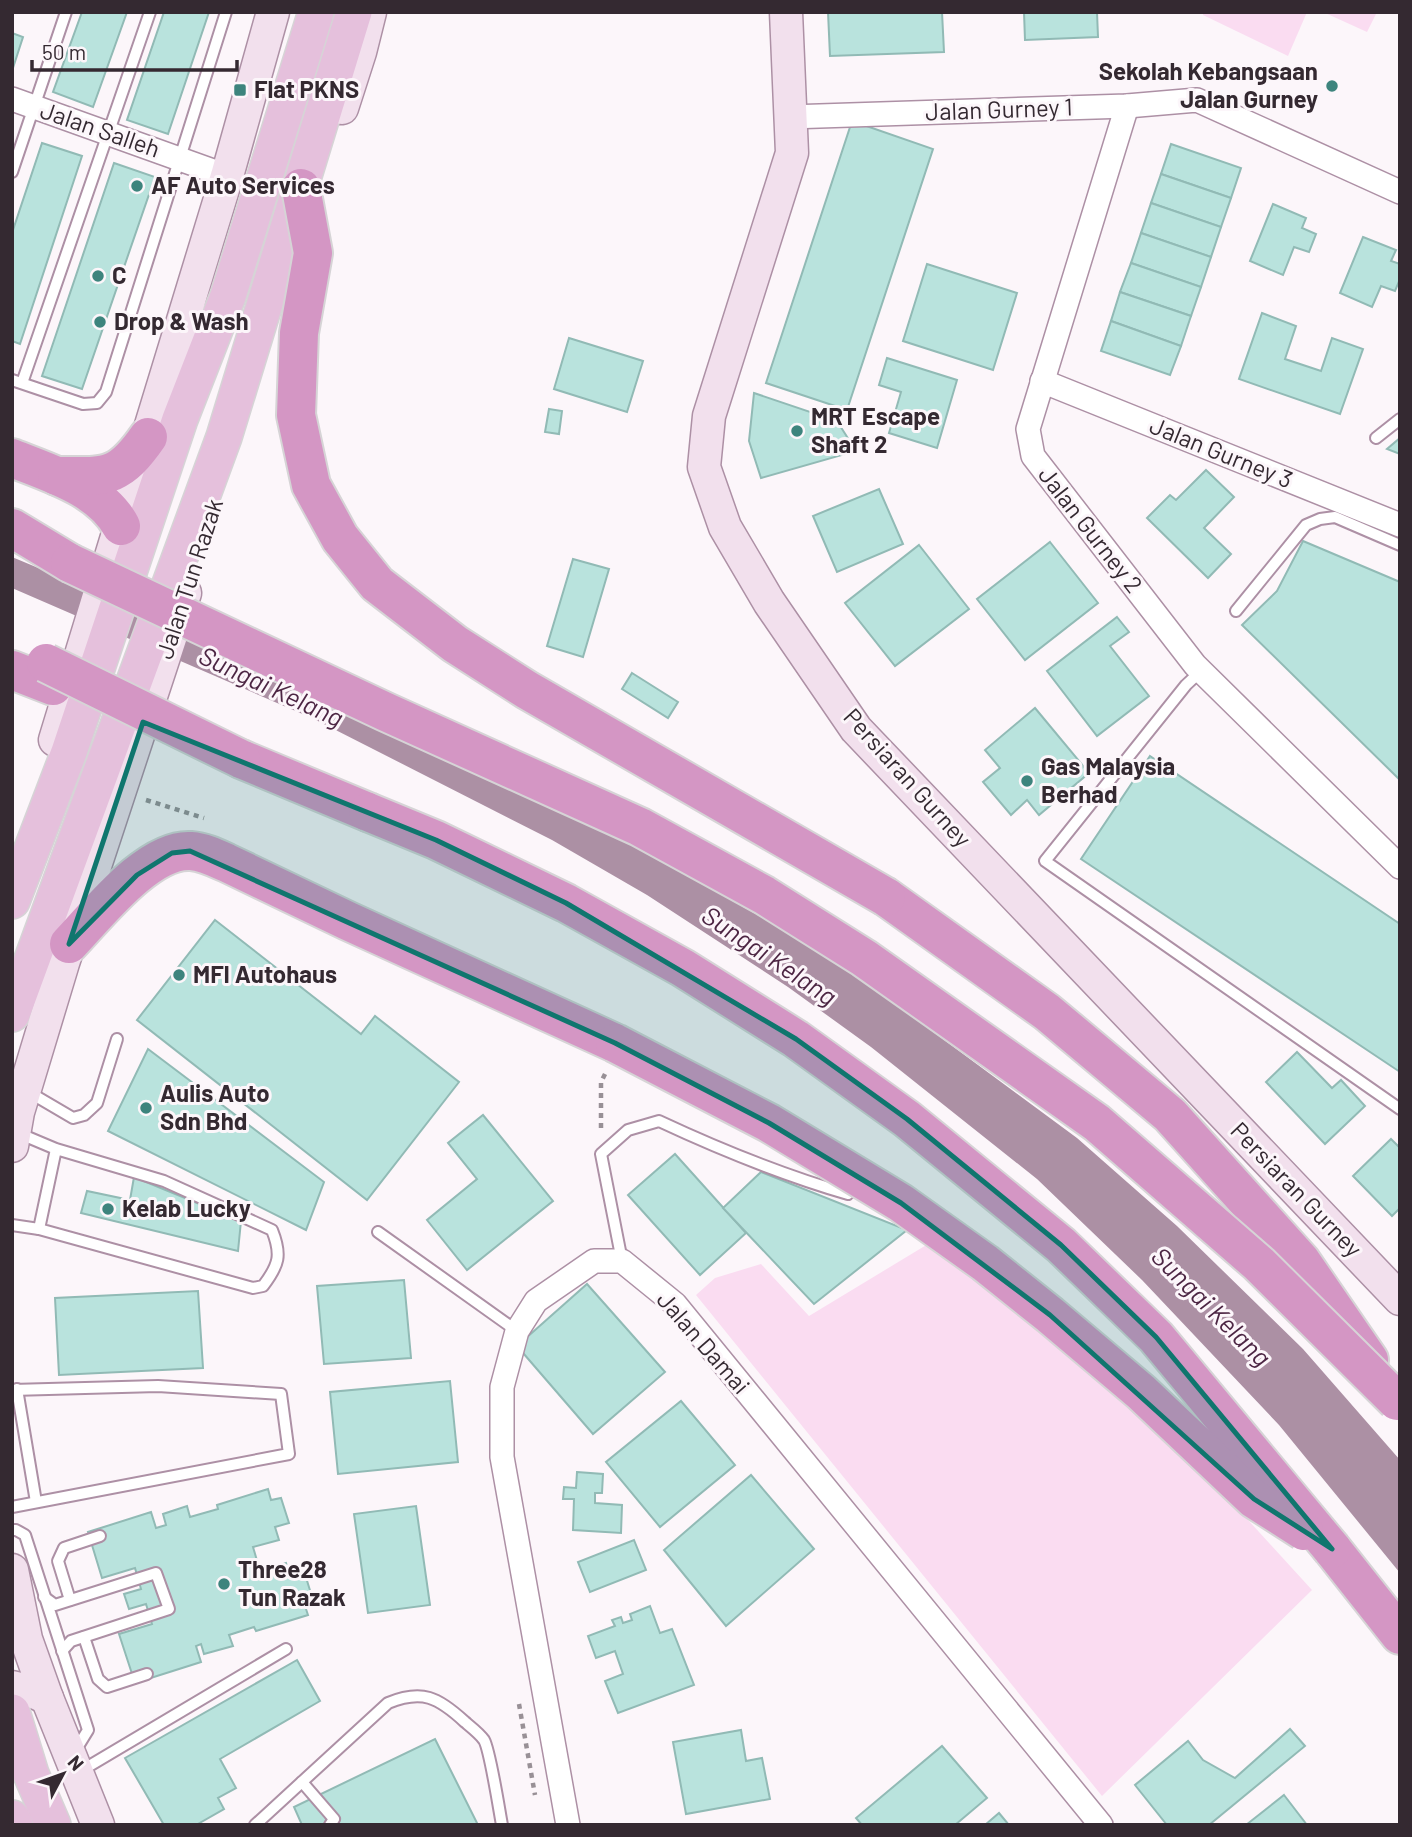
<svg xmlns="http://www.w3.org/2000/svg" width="1412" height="1837" viewBox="0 0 1412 1837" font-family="Barlow,sans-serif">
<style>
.green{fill:#fadcf1}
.water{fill:#ac90a4}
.building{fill:#b9e3dd;stroke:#91bab5;stroke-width:2}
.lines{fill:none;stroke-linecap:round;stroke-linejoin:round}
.lane-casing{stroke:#ad90a5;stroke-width:14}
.street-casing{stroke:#ad90a5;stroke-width:26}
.secondary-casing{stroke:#ad90a5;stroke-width:35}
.primary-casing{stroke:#d6d4d6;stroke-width:38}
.highway-casing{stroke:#d6d4d6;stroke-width:42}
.path{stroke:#989096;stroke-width:4.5;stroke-dasharray:5 5;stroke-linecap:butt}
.lane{stroke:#fff;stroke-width:10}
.street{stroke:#fff;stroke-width:23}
.secondary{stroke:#f2e0ed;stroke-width:32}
.primary{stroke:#e5c0dc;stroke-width:35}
.highway{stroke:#d496c4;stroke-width:38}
.highway-bridge-casing{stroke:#d6d4d6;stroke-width:42;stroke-linecap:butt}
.highway-bridge{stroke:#d496c4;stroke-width:38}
.marked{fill:#0f766e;fill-opacity:0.2;stroke:#0f766e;stroke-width:5;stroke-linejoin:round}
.poi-dot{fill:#3d847d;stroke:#fcf6fa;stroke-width:2.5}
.labels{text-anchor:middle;stroke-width:6;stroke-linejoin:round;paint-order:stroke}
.poi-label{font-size:24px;font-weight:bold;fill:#342931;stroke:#fcf6fa;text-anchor:start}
.street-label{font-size:24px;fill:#342931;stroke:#fcf6fa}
.water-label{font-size:26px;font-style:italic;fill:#4d2644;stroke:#fcf6fa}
</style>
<rect width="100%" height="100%" fill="#fcf6fa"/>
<g class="green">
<path d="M1203 12H1307L1288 56 1203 15Z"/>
<path d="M1323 12H1377L1367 32Z"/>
<path d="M928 1244 1086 1367 1175 1440 1312 1590 1102 1796 696 1295 715 1278 761 1264 809 1316Z"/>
</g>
<path class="water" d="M12 557 206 638 555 800 833 958 1077 1138 1177 1226 1303 1349 1400 1460V1573L1279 1425 1142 1280 1037 1179 871 1047 788 987 647 895 552 840 314 719 12 588Z"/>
<g class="building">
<path d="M82 12H127L93 107 53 92Z"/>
<path d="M164 12H209L168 134 127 120Z"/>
<path d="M828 12H942L944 52 830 56Z"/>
<path d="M1024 12H1097L1098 37 1025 40Z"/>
<path d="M12 33 23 37 12 71Z"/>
<path d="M852 121 933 149 847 410 766 383Z"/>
<path d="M42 143 82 156 20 344 12 341V233Z"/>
<path d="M1171 144 1241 168 1231 198 1161 174Z"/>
<path d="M114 163 155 177 82 389 42 376Z"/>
<path d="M1161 174 1231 198 1221 227 1151 203Z"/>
<path d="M1151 203 1221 227 1211 257 1141 233Z"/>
<path d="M1273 204 1306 218 1302 228 1316 234 1309 252 1294 247 1283 275 1250 261Z"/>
<path d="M1141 233 1211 257 1201 287 1131 263Z"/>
<path d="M1363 237 1396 250 1391 261 1400 264V279L1395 291 1381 286 1372 307 1340 293Z"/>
<path d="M1131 263 1201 287 1191 316 1120 292Z"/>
<path d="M927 264 1017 293 993 370 903 341Z"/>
<path d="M1120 292 1191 316 1181 346 1111 321Z"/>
<path d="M1262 313 1296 326 1285 359 1321 371 1332 338 1363 349 1340 414 1239 379Z"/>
<path d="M1111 321 1181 346 1170 375 1101 351Z"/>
<path d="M569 338 643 361 627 412 554 389Z"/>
<path d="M887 358 957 380 937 448 889 433 901 392 879 385Z"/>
<path d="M754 393 837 421 856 451 761 478 749 441Z"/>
<path d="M549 409 562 411 559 434 545 432Z"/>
<path d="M1400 438V454L1387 449Z"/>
<path d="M1206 470 1234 497 1204 528 1231 554 1208 578 1147 518 1170 495 1176 500Z"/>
<path d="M879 489 903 544 837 572 813 516Z"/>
<path d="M1303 541 1400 582V780L1242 625 1277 591Z"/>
<path d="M1050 542 1098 603 1025 660 977 599Z"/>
<path d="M919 545 969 609 895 666 845 603Z"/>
<path d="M573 559 609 569 583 657 547 646Z"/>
<path d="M1117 617 1129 632 1110 646 1149 696 1097 736 1047 671Z"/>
<path d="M632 673 678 702 668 718 622 689Z"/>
<path d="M1035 708 1089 773 1039 815 1027 800 1011 815 983 782 1000 768 985 750Z"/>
<path d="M1150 756 1400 924V1072L1081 859Z"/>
<path d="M215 920 361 1034 375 1016 459 1082 367 1200 137 1020Z"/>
<path d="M148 1049 324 1182 306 1230 108 1131Z"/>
<path d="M1297 1052 1332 1088 1341 1080 1365 1106 1325 1144 1266 1082Z"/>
<path d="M483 1115 553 1201 467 1270 427 1220 477 1179 448 1143Z"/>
<path d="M1391 1139 1400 1148V1208L1392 1216 1353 1176Z"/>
<path d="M675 1154 746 1233 700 1275 628 1195Z"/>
<path d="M761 1172 907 1230 814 1304 723 1208Z"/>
<path d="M134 1177 241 1221 238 1251 81 1213 87 1191 130 1200Z"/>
<path d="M404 1280 411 1358 324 1364 317 1286Z"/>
<path d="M587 1284 665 1372 593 1434 517 1346Z"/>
<path d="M198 1291 203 1368 59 1375 55 1298Z"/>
<path d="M450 1381 458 1462 338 1474 330 1392Z"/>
<path d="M681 1401 735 1465 660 1527 606 1462Z"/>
<path d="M577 1472 603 1474 602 1493H595V1503L622 1505 621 1533 573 1530 574 1499H563L564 1487 576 1488Z"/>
<path d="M751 1475 814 1549 726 1626 664 1550Z"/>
<path d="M268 1489 271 1500 281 1498 289 1523 275 1527 279 1540 253 1547 260 1571 286 1563 290 1576 304 1571 313 1600 304 1603 308 1615 256 1631 254 1627 229 1635 233 1646 204 1654 201 1644 196 1646 201 1662 135 1683 119 1634 152 1624 146 1604 129 1609 124 1594 141 1589 135 1568 102 1578 88 1532 151 1512 156 1528 166 1525 163 1514 187 1506 190 1517 218 1509 217 1505Z"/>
<path d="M416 1506 430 1605 368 1613 354 1514Z"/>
<path d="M634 1540 646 1570 590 1592 578 1562Z"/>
<path d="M650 1606 660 1633 672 1629 694 1685 618 1713 605 1681 623 1674 615 1651 596 1658 588 1636 615 1626 612 1620 621 1617 623 1623 632 1620 630 1614Z"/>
<path d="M297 1660 320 1701 220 1759 236 1788 218 1798 224 1809 196 1825H164L125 1758Z"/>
<path d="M1290 1729 1305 1746 1209 1825H1167L1135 1785 1188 1741 1203 1760 1235 1778Z"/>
<path d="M741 1730 746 1761 762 1758 770 1799 686 1814 673 1742Z"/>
<path d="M435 1739 478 1825H302L294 1807Z"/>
<path d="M942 1746 987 1798 955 1825H862L856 1818Z"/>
<path d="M1284 1795 1307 1825H1246Z"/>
<path d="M999 1813 1009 1825H985Z"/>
</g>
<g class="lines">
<defs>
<g id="lane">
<path d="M12 172 66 12"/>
<path d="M12 380 83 404 97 403 106 392 226 12"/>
<path d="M22 383 150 12"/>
<path d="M1376 438 1400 419"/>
<path d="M1236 611 1306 525 1320 519 1335 517 1400 545"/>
<path d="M1201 671 1186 685 1045 861 1400 1109"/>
<path d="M27 1091 73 1118 84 1115 97 1103 117 1039"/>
<path d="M18 1133 56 1149 164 1181 272 1230C282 1255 279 1265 263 1286L253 1288 39 1229 56 1149"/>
<path d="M12 1225 39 1229"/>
<path d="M378 1232 517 1331"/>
<path d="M622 1261 601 1154 628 1130 659 1121C721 1150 783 1175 848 1194"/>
<path d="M17 1389 36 1502"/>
<path d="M12 1390 158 1386 281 1394 289 1454 12 1507"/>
<path d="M12 1530H16L25 1535 88 1730 80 1743 71 1750"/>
<path d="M44 1597 55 1605 156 1573 169 1609 71 1641 62 1651"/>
<path d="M70 1600 58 1561 64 1548 100 1536"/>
<path d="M84 1637 98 1679 107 1687 147 1674"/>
<path d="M79 1772 286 1649"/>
<path d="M302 1782 334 1819 330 1825"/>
<path d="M255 1825 388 1703C422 1689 438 1697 465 1722 471 1727 480 1734 484 1740 490 1750 499 1809 502 1825"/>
</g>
<g id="street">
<path d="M12 99 227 176"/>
<path d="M1127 106 1028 429 1033 456 1195 665 1400 867"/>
<path d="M789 117 1127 106 1197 100 1400 192"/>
<path d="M1042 381 1400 525"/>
<path d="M568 1825 502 1457V1387L517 1331 536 1301 594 1261H622L675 1304 1101 1825"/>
</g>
<g id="secondary">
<path d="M786 12 792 153 709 416 704 467 725 527 769 602 856 729 1400 1299"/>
<path d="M342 108 360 52 370 12"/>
<path d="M55 740 227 176 273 12"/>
<path d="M12 1146 18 1112 63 963 185 593"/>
<path d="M12 1570 26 1639 47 1698 98 1825"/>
<path d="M12 1687 34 1692 47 1698"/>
</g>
<g id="primary">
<path d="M12 901 69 752 180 419 228 296 316 12"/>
<path d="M12 1014 224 437 354 12"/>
<path d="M12 1712 31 1774 53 1825"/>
<path d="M12 1818 15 1825"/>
</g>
<g id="highway">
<path d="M12 458C49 473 101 488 121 526"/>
<path d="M57 476C106 476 118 480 148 437"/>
<path d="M12 528 70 563"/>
<path d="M12 670 53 686"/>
<path d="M241 759 368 812"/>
<path d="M886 897 1047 1012 1170 1115 1301 1261 1369 1360"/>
<path d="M69 944C97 915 148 848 191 851 204 852 216 858 227 863L348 921 615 1043"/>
<path d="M1332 1549 1400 1635"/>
</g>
</defs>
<use href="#lane" class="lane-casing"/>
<use href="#street" class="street-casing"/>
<use href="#secondary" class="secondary-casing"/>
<use href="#primary" class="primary-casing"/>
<use href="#highway" class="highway-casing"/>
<g class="path">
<path d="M146 800 204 818"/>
<path d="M601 1128V1082L606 1072"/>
<path d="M519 1704 535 1795"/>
</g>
<use href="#lane" class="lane"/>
<use href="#street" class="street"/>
<use href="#secondary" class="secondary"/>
<use href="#primary" class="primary"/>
<use href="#highway" class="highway"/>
<defs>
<g id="highway-bridge">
<path d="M301 188 313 253 299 333 296 415 311 485 340 538 377 584 455 644 527 690 886 897"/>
<path d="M70 563 386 712 640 827 764 895 864 958 1097 1123 1259 1264 1397 1401"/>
<path d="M46 663 241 759"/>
<path d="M368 812 436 840 566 903 683 968 796 1039 907 1119 1061 1245 1156 1337 1332 1549"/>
<path d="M615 1043 769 1123 901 1203 985 1263 1050 1315 1141 1392 1254 1499 1304 1531"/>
</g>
</defs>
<use href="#highway-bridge" class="highway-bridge-casing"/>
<use href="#highway-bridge" class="highway-bridge"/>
</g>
<path class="marked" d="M143 722 436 840 566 903 796 1039 907 1119 1061 1245 1156 1337 1332 1549 1254 1499 1050 1315 901 1203 769 1123 615 1043 190 851 172 853 137 875 69 944Z"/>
<g class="poi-dot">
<circle cx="1332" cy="86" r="7"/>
<rect x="233" y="83" width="14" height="14" rx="3.5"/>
<circle cx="137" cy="186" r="7"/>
<circle cx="98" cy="276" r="7"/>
<circle cx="100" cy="322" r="7"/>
<circle cx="797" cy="431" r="7"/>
<circle cx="1027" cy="781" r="7"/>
<circle cx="179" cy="975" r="7"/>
<circle cx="146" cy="1108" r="7"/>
<circle cx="108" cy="1209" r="7"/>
<circle cx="224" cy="1584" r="7"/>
</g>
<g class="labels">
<g class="poi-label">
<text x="1318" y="80" text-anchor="end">Sekolah Kebangsaan<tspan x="1318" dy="28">Jalan Gurney</tspan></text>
<text x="254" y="98">Flat PKNS</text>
<text x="151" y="194">AF Auto Services</text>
<text x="112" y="284">C</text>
<text x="114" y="330">Drop &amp; Wash</text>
<text x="811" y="425">MRT Escape<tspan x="811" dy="28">Shaft 2</tspan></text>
<text x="1041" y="775">Gas Malaysia<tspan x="1041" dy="28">Berhad</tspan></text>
<text x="193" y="983">MFI Autohaus</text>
<text x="160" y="1102">Aulis Auto<tspan x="160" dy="28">Sdn Bhd</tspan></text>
<text x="122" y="1217">Kelab Lucky</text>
<text x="238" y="1578">Three28<tspan x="238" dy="28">Tun Razak</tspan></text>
</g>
<g class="street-label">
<text transform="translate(999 110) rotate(-2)" y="8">Jalan Gurney 1</text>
<text transform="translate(100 130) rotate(19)" y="8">Jalan Salleh</text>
<text transform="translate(1221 453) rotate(22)" y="8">Jalan Gurney 3</text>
<text transform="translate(1090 530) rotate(52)" y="8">Jalan Gurney 2</text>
<text transform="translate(190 579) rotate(-72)" y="8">Jalan Tun Razak</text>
<text transform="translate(907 778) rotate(48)" y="8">Persiaran Gurney</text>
<text transform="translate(1296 1190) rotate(46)" y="8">Persiaran Gurney</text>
<text transform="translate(703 1343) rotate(49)" y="8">Jalan Damai</text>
</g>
<g class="water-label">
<text transform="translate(271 687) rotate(25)" y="9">Sungai Kelang</text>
<text transform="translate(769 956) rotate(34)" y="9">Sungai Kelang</text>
<text transform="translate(1211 1307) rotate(45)" y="9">Sungai Kelang</text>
</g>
</g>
<rect width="1412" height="1837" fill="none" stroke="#342931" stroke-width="28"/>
<g transform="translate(63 1774) rotate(49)" stroke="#fcf6fa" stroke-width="5" paint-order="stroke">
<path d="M0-5L12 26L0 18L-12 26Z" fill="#342931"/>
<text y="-10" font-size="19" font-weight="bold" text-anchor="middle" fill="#342931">N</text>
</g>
<path d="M32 60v10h205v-10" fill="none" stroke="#342931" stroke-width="3.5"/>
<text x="42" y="60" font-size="21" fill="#342931" stroke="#fcf6fa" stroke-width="5" paint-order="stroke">50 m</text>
</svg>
